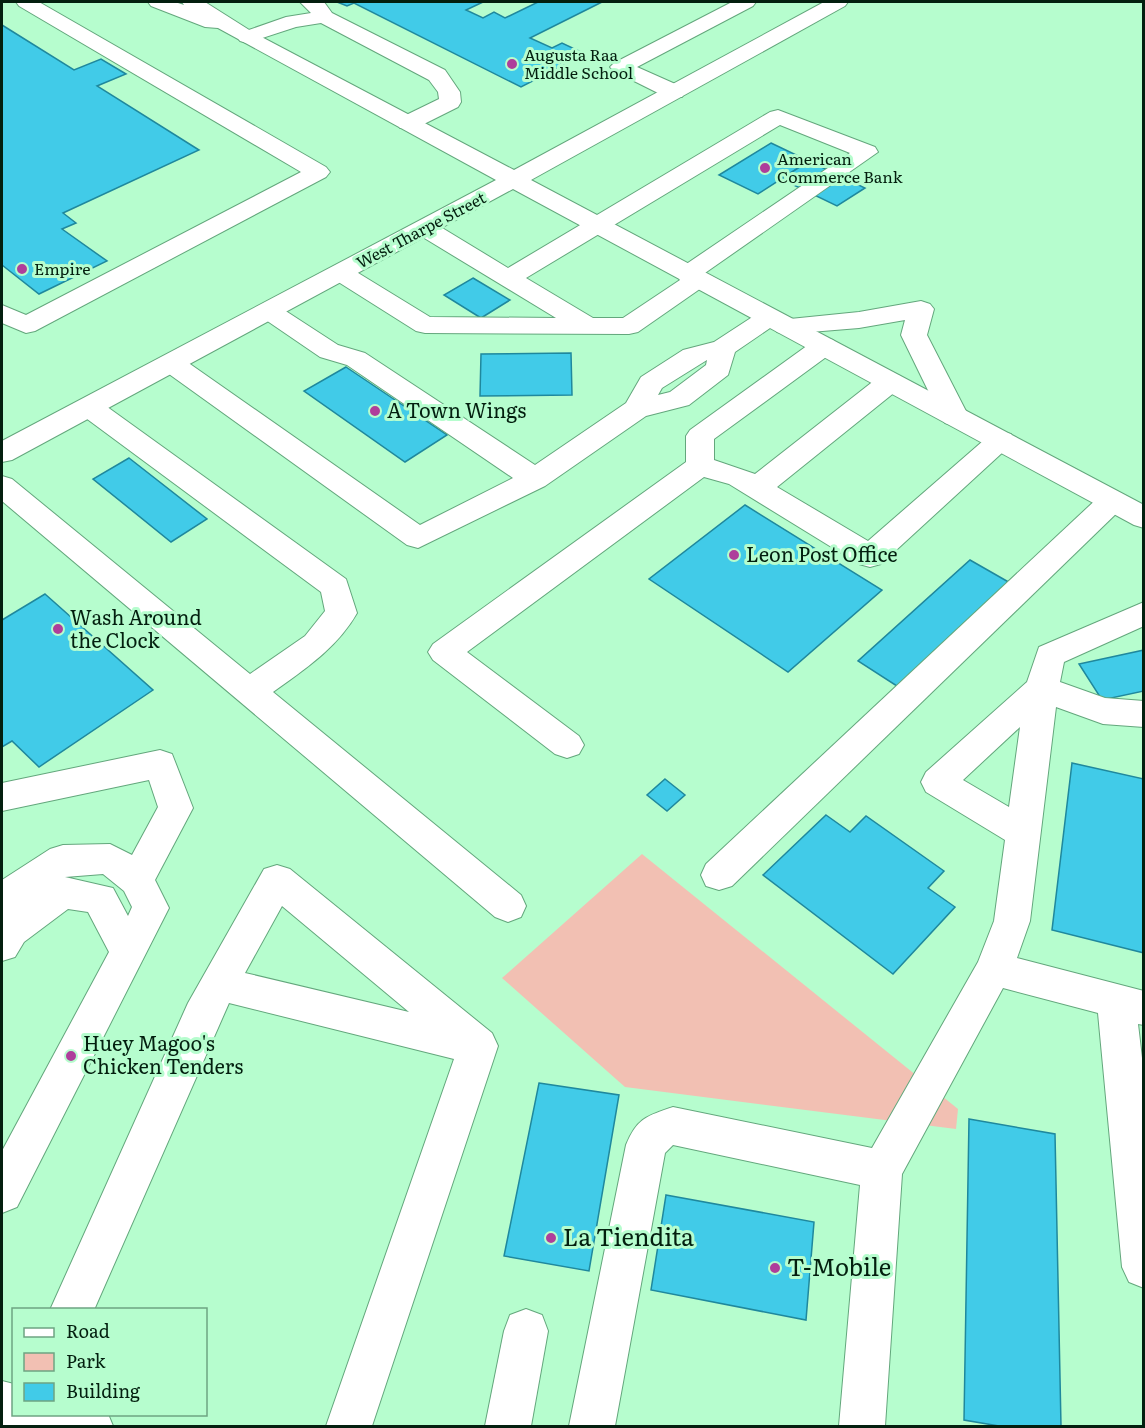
<svg xmlns="http://www.w3.org/2000/svg" width="1145" height="1428" viewBox="0 0 1145 1428" font-family="Literata,serif">
<style>
.green{fill:#f2c0b3}
.building{fill:#41cbe8;stroke:#1f889d;stroke-width:1.5}
.lines{fill:none;stroke-linecap:round;stroke-linejoin:round}
.minor-casing{stroke:#63a77c;stroke-width:2}
.major-casing{stroke:#63a77c;stroke-width:2}
.minor{fill:#fff;fill-rule:evenodd}
.major{fill:#fff;fill-rule:evenodd}
.poi-dot{fill:#ae3e9b;stroke:#b6fdce;stroke-width:2}
.labels{text-anchor:middle;stroke-width:6;stroke-linejoin:round;paint-order:stroke}
.far-poi-label{font-size:16px;fill:#031f0f;stroke:#b6fdce;text-anchor:start}
.far-street-label{font-size:16px;fill:#031f0f;stroke:#b6fdce}
.poi-label{font-size:20px;fill:#031f0f;stroke:#b6fdce;text-anchor:start}
.near-poi-label{font-size:24px;fill:#031f0f;stroke:#b6fdce;text-anchor:start}
</style>
<rect width="100%" height="100%" fill="#b6fdce"/>
<path class="green" d="M642 854 958 1109 956 1129 625 1087 502 978Z"/>
<g class="building">
<path d="M337 2H483L466 10 483 18 494 12 505 18 538 2H602L530 38 552 48 562 43 579 51 557 62 564 65 521 87 354 3 347 6Z"/>
<path d="M2 25 74 70 101 59 126 74 97 86 199 150 63 213 76 223 62 229 107 261 39 294 2 265Z"/>
<path d="M771 143 809 161 758 194 719 175Z"/>
<path d="M809 161 865 188 837 206 781 179Z"/>
<path d="M473 278 510 300 481 318 444 295Z"/>
<path d="M571 353 572 395 480 396 481 354Z"/>
<path d="M346 367 447 435 405 462 304 391Z"/>
<path d="M129 458 207 519 171 542 93 479Z"/>
<path d="M745 505 882 590 788 672 649 579Z"/>
<path d="M970 560 1012 584 900 688 858 661Z"/>
<path d="M45 594 153 690 39 767 12 741 2 747V620Z"/>
<path d="M1144 650V691L1102 700 1079 664Z"/>
<path d="M1072 763 1144 779V953L1052 930Z"/>
<path d="M665 779 685 795 667 811 647 795Z"/>
<path d="M826 815 850 832 866 816 944 871 928 888 955 907 893 974 763 875Z"/>
<path d="M539 1083 619 1095 589 1271 504 1256Z"/>
<path d="M969 1119 1055 1134 1061 1426H999L964 1420Z"/>
<path d="M666 1195 814 1222 806 1320 651 1290Z"/>
</g>
<g class="lines">
<defs>
<g id="minor">
<path d="M16 2H39L326 167 330 172 326 177 35 331 26 333 2 323V305L26 315 301 172 19 6Z"/>
<path d="M300 2H324L332 13 445 70 460 92 461 102 458 107 416 128H400L397 123 400 118 439 99 438 92 429 80 321 23 296 27 247 43 240 41 237 37 240 33 286 17 311 13Z"/>
<path d="M732 2H756L753 6 637 67 682 87 685 92 682 97H666L614 71 610 67 614 63Z"/>
<path d="M778 110 875 147 878 152 705 273 710 279 707 284 638 332 629 334 425 333 416 331 332 278 329 273 332 268 341 266 350 268 430 317 556 318 416 233 413 228 416 223 425 221 434 223 508 268 770 112ZM780 125 850 153 679 269 676 274 680 280 623 318H593L526 278Z"/>
<path d="M921 301 930 304 934 309 927 335 969 417 965 423 955 426 945 423 941 417 901 335 905 320 859 328 786 334 777 332 773 326 735 352 728 375 689 405 646 416 545 486 418 548 407 545 162 369 158 363 162 357 171 355 180 357 420 525 513 478 347 365 320 357 260 316 256 311 260 306 269 303 278 306 338 345 365 353 535 465 626 403 641 377 683 350 714 342 760 312 769 309 778 312 782 317 780 320 859 312ZM707 360 706 365 670 392 658 395 662 388Z"/>
<path d="M824 338 833 340 837 346 833 352 714 439V460L755 474 880 376 890 373 900 376 903 382 900 388 777 487 868 541 991 434 1001 432 1011 434 1015 441 881 564 870 567 859 564 729 484 704 477 467 652 579 736 584 745 579 754 567 758 555 754 433 660 428 652 433 644 686 462V436L690 430 815 340Z"/>
<path d="M89 398 99 401 346 579 357 613C337 648 305 669 273 692L521 895 526 906 521 917 508 922 495 917 2 501V476L12 479 250 674 305 636 325 611 321 592 79 413 75 407 79 401Z"/>
<path d="M1112 491 1122 494 1127 501 1122 508 732 886 719 890 706 886 701 875 706 864 1102 494Z"/>
<path d="M1144 602V626L1064 662 1060 682 1105 698 1144 701V727L1103 724 1056 707 1030 921 1017 958 1144 991V1025L1138 1024 1144 1075V1288L1129 1282 1122 1267 1098 1013 1003 988 902 1174 885 1426H839L860 1185 673 1145 665 1153 615 1426H569L626 1145C637 1118 647 1116 673 1107L872 1148 978 962 994 921 1005 840 926 792 921 782 926 772 1027 682 1039 647ZM1020 727 1009 807 963 780Z"/>
<path d="M160 750 172 754 193 808 155 880 169 908 17 1207 2 1213V1151L109 952 88 912 68 909 24 942 15 957 2 961V880L50 849 63 845 110 844 132 855 158 807 149 780 2 811V783ZM103 874 124 891 132 907 128 916 113 888 65 877Z"/>
<path d="M277 865 290 869 492 1033 498 1046 372 1426H326L454 1059 229 1003 94 1310H50L188 1003 264 869ZM282 906 409 1012 245 973Z"/>
<path d="M526 1309 542 1315 548 1331 531 1426H485L504 1331 510 1315Z"/>
</g>
<g id="major">
<path d="M148 2H175L184 5 182 2H205L254 33 514 170 824 2H848L845 6 531 180 1144 505V528L1134 525 513 189 12 460 2 462V441L496 180 218 28 205 27 151 6Z"/>
<path d="M2 1381 14 1384V1414H108L113 1426H2Z"/>
</g>
</defs>
<use href="#minor" class="minor-casing"/>
<use href="#major" class="major-casing"/>
<use href="#minor" class="minor"/>
<use href="#major" class="major"/>
</g>
<g class="poi-dot">
<circle cx="512" cy="64" r="6"/>
<circle cx="765" cy="168" r="6"/>
<circle cx="22" cy="269" r="6"/>
<circle cx="375" cy="411" r="6"/>
<circle cx="734" cy="555" r="6"/>
<circle cx="58" cy="629" r="6"/>
<circle cx="71" cy="1056" r="6"/>
<circle cx="551" cy="1238" r="6"/>
<circle cx="775" cy="1268" r="6"/>
</g>
<g class="labels">
<g class="far-poi-label">
<text x="524" y="61">Augusta Raa<tspan x="524" dy="18">Middle School</tspan></text>
<text x="777" y="165">American<tspan x="777" dy="18">Commerce Bank</tspan></text>
<text x="34" y="275">Empire</text>
</g>
<g class="far-street-label">
<text transform="translate(421 230) rotate(-28)" y="6">West Tharpe Street</text>
</g>
<g class="poi-label">
<text x="387" y="418">A Town Wings</text>
<text x="746" y="562">Leon Post Office</text>
<text x="70" y="625">Wash Around<tspan x="70" dy="23">the Clock</tspan></text>
<text x="83" y="1051">Huey Magoo's<tspan x="83" dy="23">Chicken Tenders</tspan></text>
</g>
<g class="near-poi-label">
<text x="563" y="1246">La Tiendita</text>
<text x="787" y="1276">T-Mobile</text>
</g>
</g>
<rect width="1145" height="1428" fill="none" stroke="#031f0f" stroke-width="6"/>
<rect x="12" y="1308" width="195" height="108" fill="#b6fdce" stroke="#6ea482" stroke-width="1.5"/>
<rect x="24" y="1328" width="30" height="9" fill="#ffffff" stroke="#6ea482" stroke-width="1.5"/>
<text x="66" y="1338" font-size="18" fill="#031f0f">Road</text>
<rect x="24" y="1353" width="30" height="18" fill="#f2c0b3" stroke="#6ea482" stroke-width="1.5"/>
<text x="66" y="1368" font-size="18" fill="#031f0f">Park</text>
<rect x="24" y="1383" width="30" height="18" fill="#41cbe8" stroke="#6ea482" stroke-width="1.5"/>
<text x="66" y="1398" font-size="18" fill="#031f0f">Building</text>
</svg>
